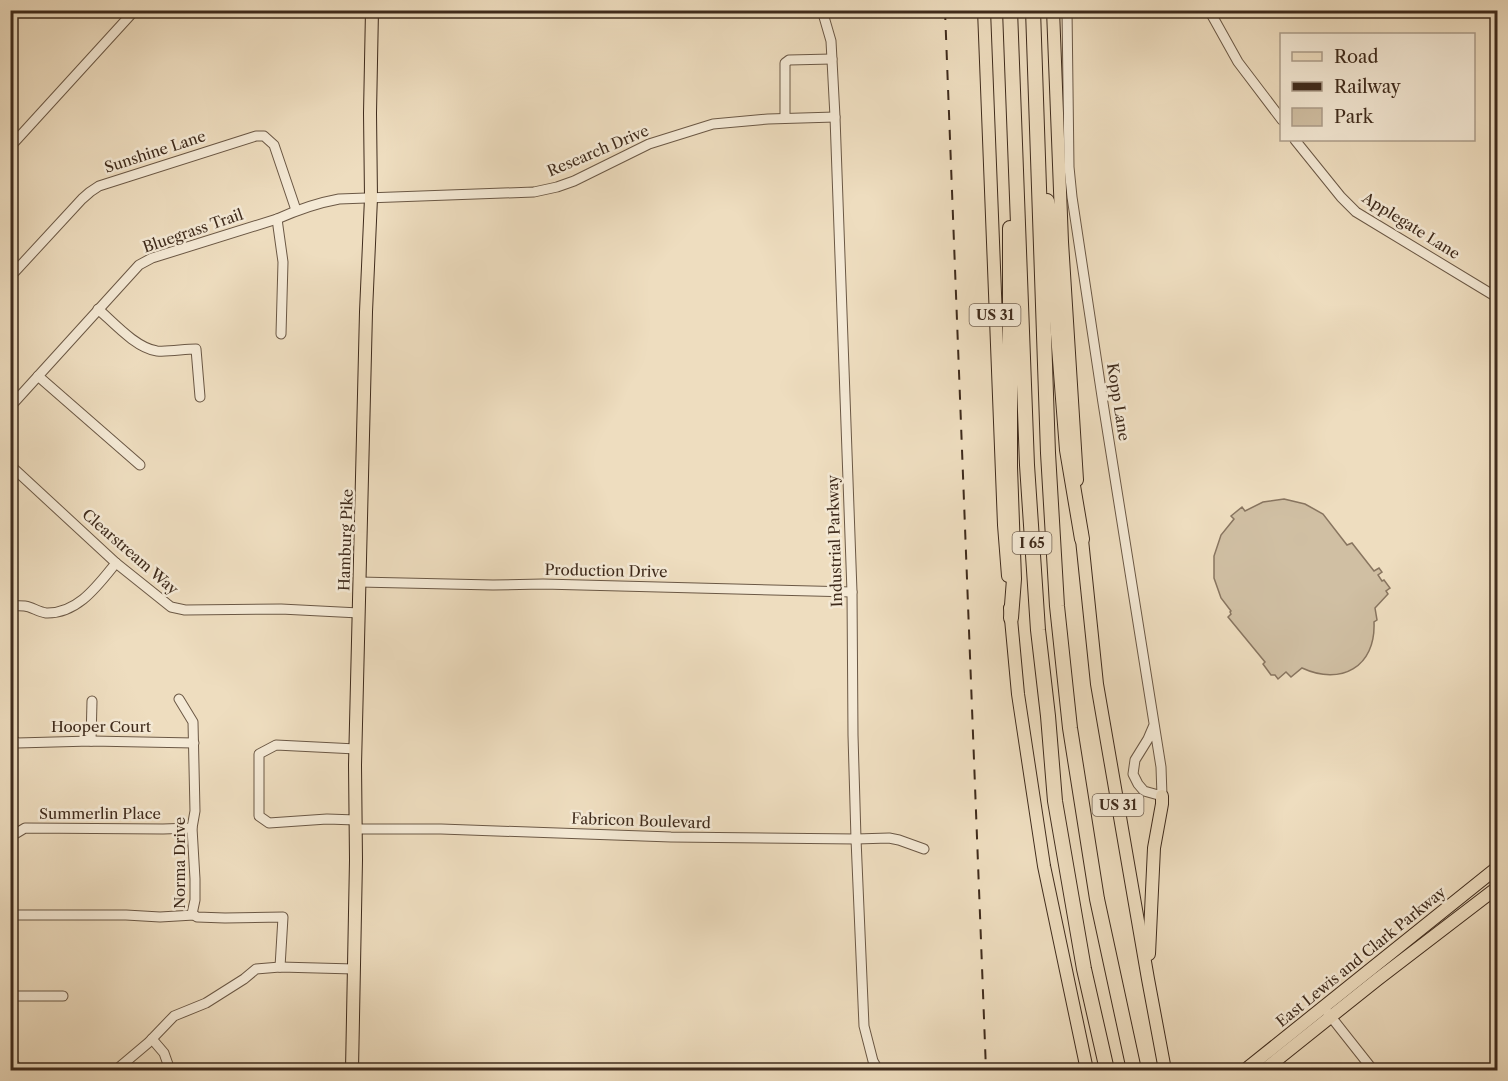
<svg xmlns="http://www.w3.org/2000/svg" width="1508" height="1081" viewBox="0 0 1508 1081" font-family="'Libre Caslon Text',serif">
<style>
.green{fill:#d0bfa3;stroke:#887560;stroke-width:1.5}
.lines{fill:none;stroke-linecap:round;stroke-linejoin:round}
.minor-casing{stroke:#6b5845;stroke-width:11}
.major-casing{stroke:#3f2b1c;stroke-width:14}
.highway-casing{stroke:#3f2b1c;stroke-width:16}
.minor{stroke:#f4e9d5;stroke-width:9}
.major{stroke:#eeddbf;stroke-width:12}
.highway{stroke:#eeddbf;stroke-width:14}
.rail{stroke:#3f2b1c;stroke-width:2;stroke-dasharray:10 10;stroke-linecap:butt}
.labels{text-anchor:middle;stroke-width:5;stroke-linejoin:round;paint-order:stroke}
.shield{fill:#f4e9d5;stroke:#756454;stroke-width:1.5}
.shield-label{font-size:14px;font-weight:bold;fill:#3f2b1c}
.street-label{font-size:15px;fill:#3f2b1c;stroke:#f4e9d5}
</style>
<rect width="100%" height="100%" fill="#eeddbf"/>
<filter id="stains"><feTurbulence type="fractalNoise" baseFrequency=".00333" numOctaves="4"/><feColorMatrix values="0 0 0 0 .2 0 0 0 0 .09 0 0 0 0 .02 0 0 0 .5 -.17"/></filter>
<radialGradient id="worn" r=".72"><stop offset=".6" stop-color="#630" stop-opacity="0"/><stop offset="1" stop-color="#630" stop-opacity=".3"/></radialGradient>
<path class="green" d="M1284 499 1305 504 1323 514 1347 545 1352 543 1374 571 1379 568 1382 572 1378 575 1382 581 1384 580 1390 588 1386 591 1388 594 1375 608 1377 620 1374 622C1376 667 1341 686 1302 668L1291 677 1286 672 1278 679 1275 675H1271L1263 664 1265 662 1228 617 1231 614 1230 612 1231 611 1221 598 1214 578V556L1221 535 1234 519 1231 516 1242 507 1245 511 1263 502Z"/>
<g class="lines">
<defs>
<g id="minor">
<path d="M822 10 831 41 835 117 852 592 853 735 856 839 864 1026 873 1061 878 1070"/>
<path d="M1067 10 1069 167 1072 197 1103 403 1161 767 1162 796 1144 791 1138 784 1133 774 1135 760 1148 739 1154 725"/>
<path d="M1209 10 1238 62 1282 120"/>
<path d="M785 118V63L789 60 832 59"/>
<path d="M1295 140 1341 197 1356 212 1498 298"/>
<path d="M10 147 135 10"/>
<path d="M277 219 283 262 281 334"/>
<path d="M10 277 82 199 90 192 99 186 256 136H264L274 145 296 210"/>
<path d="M98 309C114 323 136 348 157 351 169 352 184 349 196 349L200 397"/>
<path d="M38 376 140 465"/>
<path d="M10 407 139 265 152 258 277 219C297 210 317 203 339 199L534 192 557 187 574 181 649 144 713 124 768 119 835 117"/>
<path d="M10 465 116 563 171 607 185 610 281 609 359 613"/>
<path d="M359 582 493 585 543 584 852 592"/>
<path d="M10 606C17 606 23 605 29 607 35 609 40 612 46 613 78 614 98 585 116 563"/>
<path d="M179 699 193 722 195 811 192 828 195 879V900L192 914 194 915"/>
<path d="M10 737 17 743 91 741 194 743"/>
<path d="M91 741 92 701"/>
<path d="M356 749 276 745 259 754V816L269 823 327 819 356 820"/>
<path d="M356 829H441L671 837 856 839 889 838 899 840 924 849"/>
<path d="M10 837 25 828 163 829 192 828"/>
<path d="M10 915H126L160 917 194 915 197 917 225 918 283 917 280 967"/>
<path d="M10 996H63"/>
<path d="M1328 1013 1373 1070"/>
<path d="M152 1039 164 1053 170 1070"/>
<path d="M10 1058 18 1070"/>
<path d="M116 1070 148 1043 174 1016 206 1003 244 979 256 969 280 967 354 969"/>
</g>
<g id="major">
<path d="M984 10 1004 525 1008 576"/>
<path d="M1053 10 1062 242 1077 480"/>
<path d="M1081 530 1097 684 1148 979 1165 1070"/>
<path d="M1010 608 1018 694 1044 866 1087 1070"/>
<path d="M1149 954 1154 848 1162 804V796"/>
<path d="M352 1070 356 860 355 765 366 312 371 198 370 113 372 10"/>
<path d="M1245 1070 1498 867"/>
<path d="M1264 1070 1378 979 1498 887"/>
</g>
<g id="highway">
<path d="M1010 10 1027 465 1038 630 1048 716 1055 801 1084 969 1107 1070"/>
<path d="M1033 10 1048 453 1057 606 1070 728 1097 899 1134 1070"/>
<path d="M1047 201 1048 205 1067 450 1082 539"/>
<path d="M1010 228V467L1014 579 1011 618"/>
</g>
</defs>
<use href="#minor" class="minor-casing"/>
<use href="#major" class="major-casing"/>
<use href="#highway" class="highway-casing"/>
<use href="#minor" class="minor"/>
<use href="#major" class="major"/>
<use href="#highway" class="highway"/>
<path class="rail" d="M945 10 986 1070"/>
</g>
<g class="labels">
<g class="shield">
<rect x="969.5" y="304" width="51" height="22" rx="4.5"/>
<rect x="1012.5" y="532" width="39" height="22" rx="4.5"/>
<rect x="1092.5" y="794" width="51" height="22" rx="4.5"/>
</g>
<g class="shield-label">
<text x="995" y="320">US 31</text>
<text x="1032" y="548">I 65</text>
<text x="1118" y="810">US 31</text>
</g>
<g class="street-label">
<text transform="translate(598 151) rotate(-23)" y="5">Research Drive</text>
<text transform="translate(155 152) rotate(-18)" y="5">Sunshine Lane</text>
<text transform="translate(1411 226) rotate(32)" y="5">Applegate Lane</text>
<text transform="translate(193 231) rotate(-19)" y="5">Bluegrass Trail</text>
<text transform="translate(1118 402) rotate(81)" y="5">Kopp Lane</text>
<text transform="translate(346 540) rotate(-88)" y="5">Hamburg Pike</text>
<text transform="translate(835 541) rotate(-92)" y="5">Industrial Parkway</text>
<text transform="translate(130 552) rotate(41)" y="5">Clearstream Way</text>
<text transform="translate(606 571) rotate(1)" y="5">Production Drive</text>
<text x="101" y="732">Hooper Court</text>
<text x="100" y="819">Summerlin Place</text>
<text transform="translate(641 821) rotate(2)" y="5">Fabricon Boulevard</text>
<text transform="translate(180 863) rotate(-90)" y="5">Norma Drive</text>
<text transform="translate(1361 957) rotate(-39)" y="5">East Lewis and Clark Parkway</text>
</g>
</g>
<rect width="1508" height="1081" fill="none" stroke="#eeddbf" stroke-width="36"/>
<rect x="12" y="12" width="1484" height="1057" fill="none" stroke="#3f2b1c" stroke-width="3"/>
<rect x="18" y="18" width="1472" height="1045" fill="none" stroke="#3f2b1c" stroke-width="1.5"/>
<rect x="1280" y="33" width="195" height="108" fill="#f4e9d5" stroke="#ac9d8b" stroke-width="1.5"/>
<rect x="1292" y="52" width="30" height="9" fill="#eeddbf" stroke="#ac9d8b" stroke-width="1.5"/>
<text x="1334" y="63" font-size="18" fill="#3f2b1c">Road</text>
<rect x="1292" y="82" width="30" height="9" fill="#3f2b1c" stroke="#ac9d8b" stroke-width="1.5"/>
<text x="1334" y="93" font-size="18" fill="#3f2b1c">Railway</text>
<rect x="1292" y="108" width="30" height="18" fill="#d0bfa3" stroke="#ac9d8b" stroke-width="1.5"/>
<text x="1334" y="123" font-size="18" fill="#3f2b1c">Park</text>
<rect width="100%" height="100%" filter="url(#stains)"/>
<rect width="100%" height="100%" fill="url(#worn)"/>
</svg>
